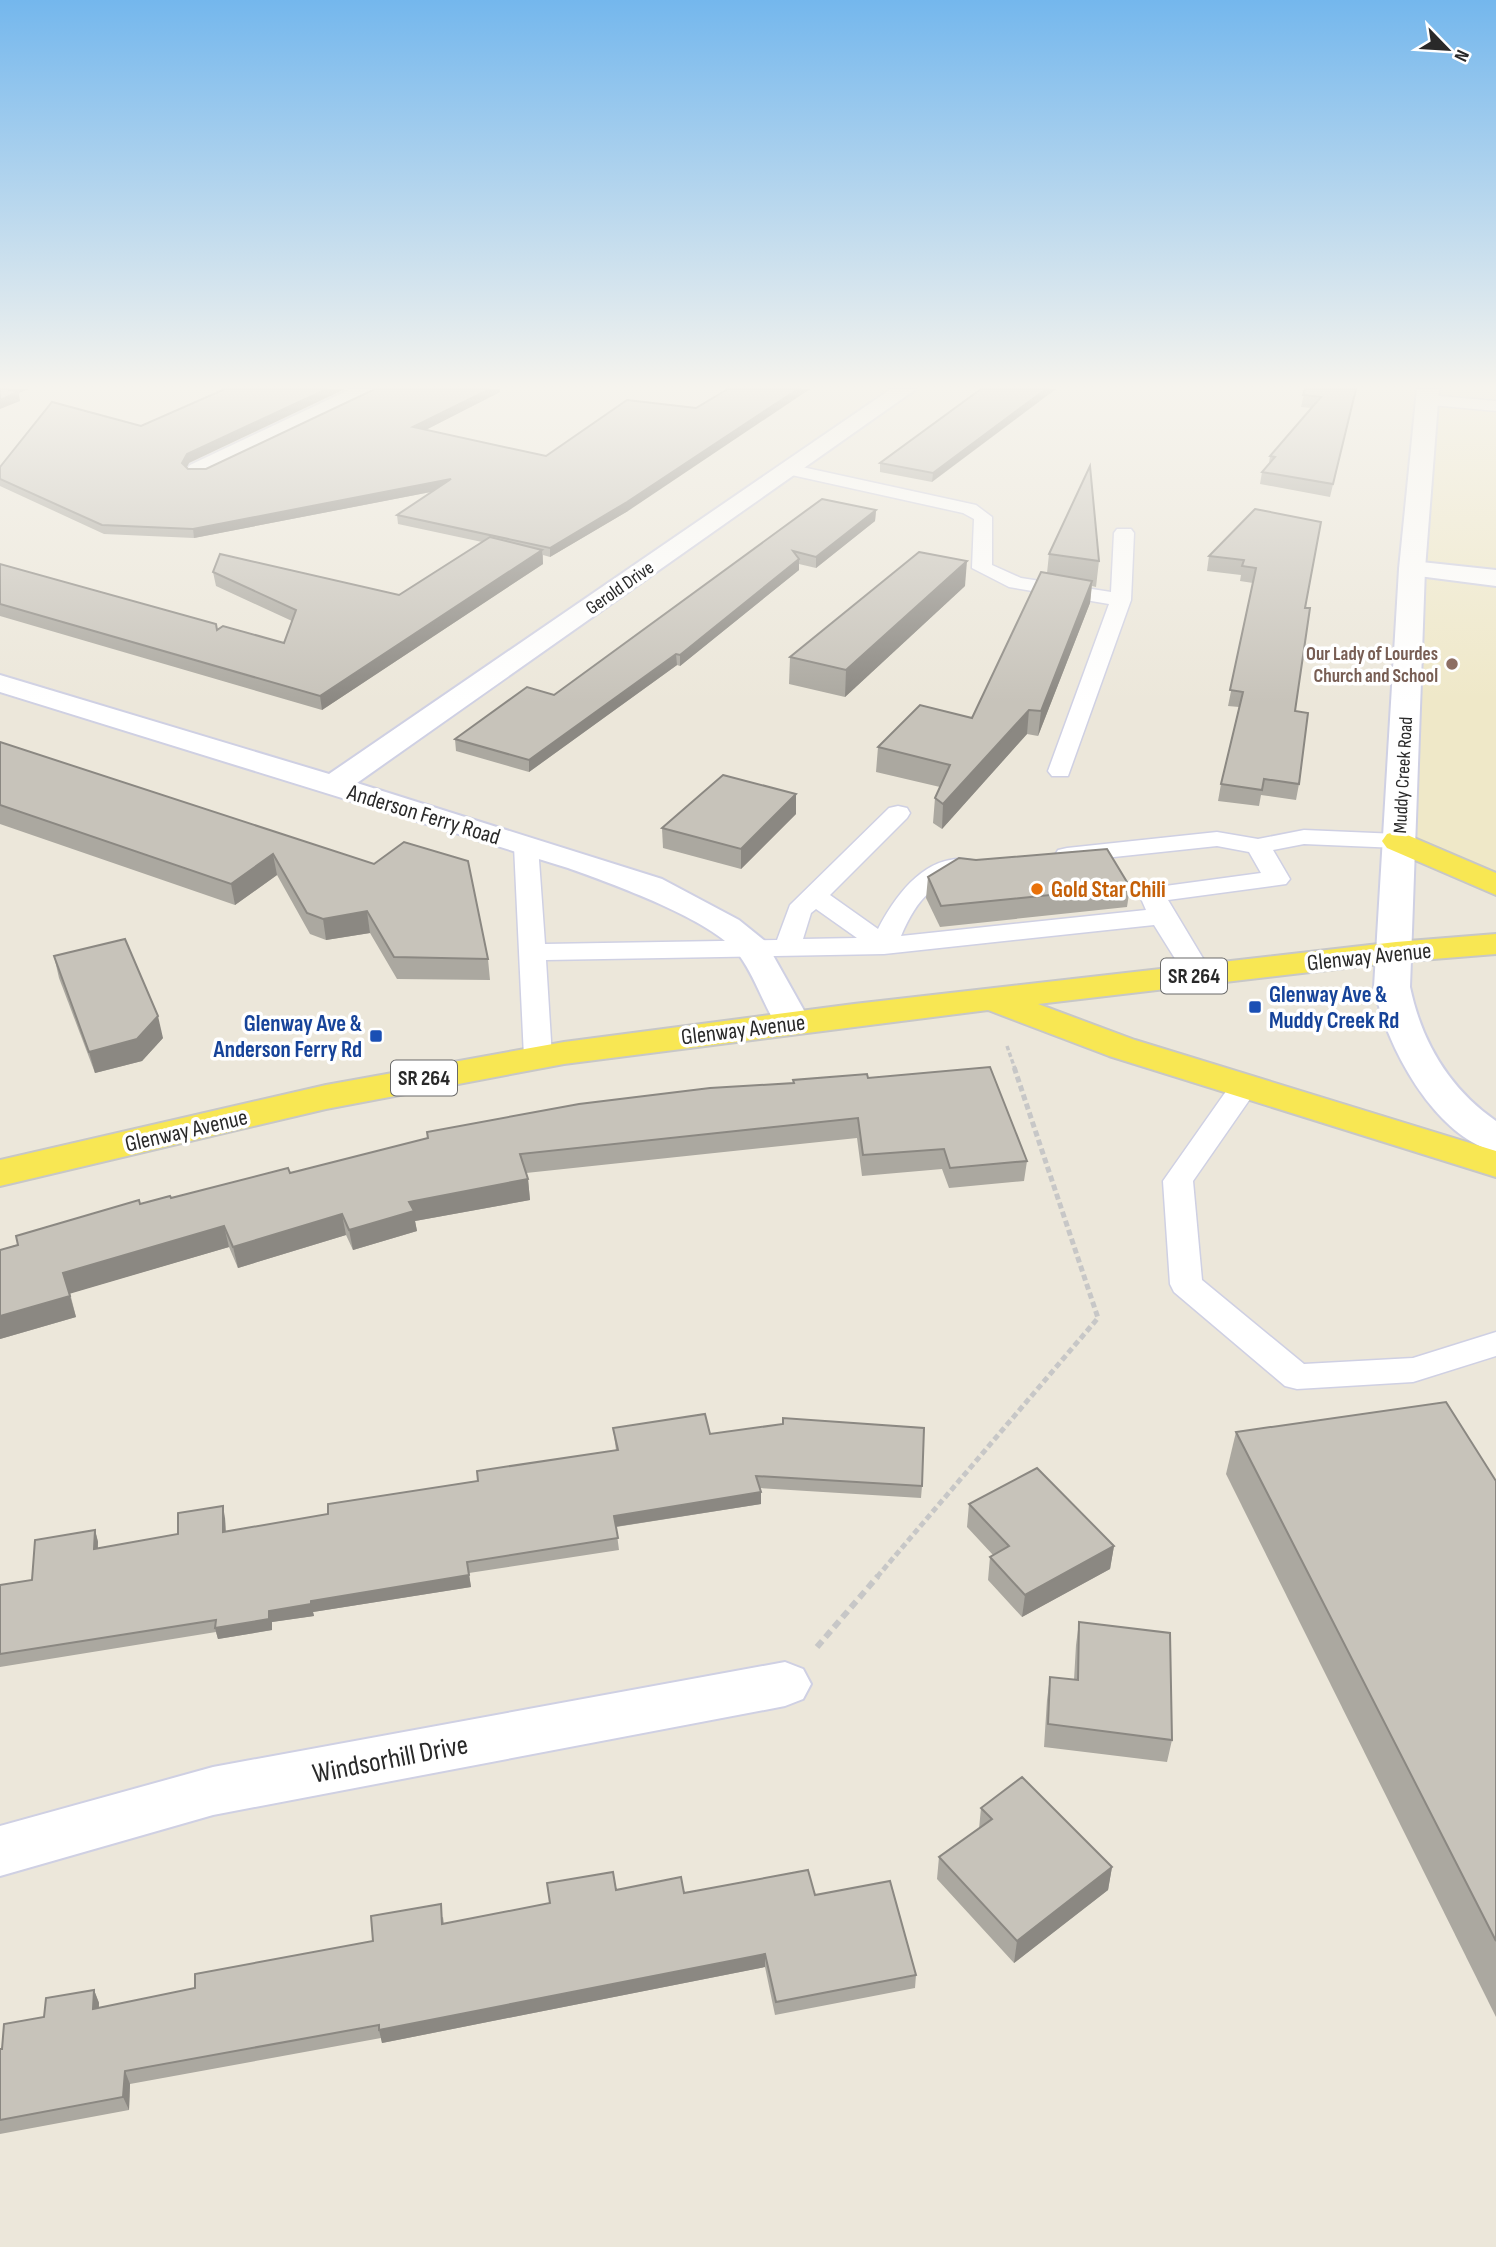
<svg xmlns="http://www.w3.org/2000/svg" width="1496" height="2247" viewBox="0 0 1496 2247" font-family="'Sofia Sans Condensed',sans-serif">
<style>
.education{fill:#efe8c8}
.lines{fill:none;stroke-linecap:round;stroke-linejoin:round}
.service-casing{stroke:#cfd0e3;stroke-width:3}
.minor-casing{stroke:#cfd0e3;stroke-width:4}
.tertiary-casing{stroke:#cfd0e3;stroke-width:4}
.primary-casing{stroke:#c7c7c7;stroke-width:4}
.path-far2{stroke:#c7c7c7;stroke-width:3.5;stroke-dasharray:4.5 2.5;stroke-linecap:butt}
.path-far1{stroke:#c7c7c7;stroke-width:5;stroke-dasharray:6 3.5;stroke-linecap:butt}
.path{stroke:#c7c7c7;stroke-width:6;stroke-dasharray:8 5;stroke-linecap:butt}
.service{fill:#fff;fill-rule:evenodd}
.minor{fill:#fff;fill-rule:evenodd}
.tertiary{fill:#fff;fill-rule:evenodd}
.primary{fill:#f8e753;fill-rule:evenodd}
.wall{fill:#aba8a0}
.shaded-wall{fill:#8b8882}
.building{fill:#c7c3ba;stroke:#8b8882;stroke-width:2}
.education-dot{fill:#8d6e63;stroke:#fff;stroke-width:2.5}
.food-dot{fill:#e8710a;stroke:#fff;stroke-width:2.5}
.transit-dot{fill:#1a4fb4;stroke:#fff;stroke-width:2.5}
.labels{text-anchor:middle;stroke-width:7;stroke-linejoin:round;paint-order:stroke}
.far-street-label{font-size:19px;fill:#292929;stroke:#fff}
.far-education-label{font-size:19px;font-weight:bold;fill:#785e54;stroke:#fff;text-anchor:end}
.shield{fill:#fff;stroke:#696969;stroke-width:2}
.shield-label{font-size:21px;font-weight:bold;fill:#292929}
.street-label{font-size:23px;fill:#292929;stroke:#fff}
.food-label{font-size:23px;font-weight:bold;fill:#c56008;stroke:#fff;text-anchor:start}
.transit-label{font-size:23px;font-weight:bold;fill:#164399;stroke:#fff;text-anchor:start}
.near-street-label{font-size:28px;fill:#292929;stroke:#fff}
</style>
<rect width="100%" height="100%" fill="#ece7da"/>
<path class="education" d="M1428 393 1496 400V885L1398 841Z"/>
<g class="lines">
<defs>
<g id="service">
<path d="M1427 395 1496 401V411L1421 404 1419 400Z"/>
<path d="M793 465 976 505 992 517V565L1021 578 1111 592 1114 533 1117 529H1131L1134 533 1131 600 1068 776H1052L1048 771 1109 604 1009 587 972 568 974 519 963 513 787 474 784 470 787 466Z"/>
<path d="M898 806 907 808 910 813 907 818 830 895 878 929C896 894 929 849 975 861L979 866 975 871C933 882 918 897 901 936L1146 910 1139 894 1143 889 1261 873 1249 852 1217 846 1067 862 1058 860 1055 855 1058 850 1067 848 1217 832 1258 839 1304 830 1398 834 1407 836 1410 841 1407 846 1398 848 1304 844 1273 850 1290 879 1286 884 1168 900 1213 975 1209 981H1189L1154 925 884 954 546 960 552 1057 548 1063 538 1066 528 1063 524 1057 514 846 517 841H535L538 846 545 944 777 940 790 905 889 808ZM816 909 857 938 803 939 811 913Z"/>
<path d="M1244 1077 1254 1080 1259 1086 1193 1181 1202 1280 1304 1364 1413 1358 1496 1332V1356L1413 1382 1297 1389 1285 1386 1174 1292 1170 1284 1163 1181 1234 1080Z"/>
</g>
<g id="minor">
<path d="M351 389H379L376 394 206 475H190L186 470 190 465Z"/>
<path d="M891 389H916L357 783 662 879 739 920 765 941 811 1023 806 1031 793 1034 780 1031C764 1007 756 978 739 955 714 920 610 883 568 868L0 692V675L329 774Z"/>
<path d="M1412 561 1496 570V586L1403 574 1399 569 1403 564Z"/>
<path d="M785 1662 803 1669 811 1684 803 1699 785 1706 213 1815 0 1876V1826L213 1767Z"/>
</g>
<path id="tertiary" d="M1417 389H1439L1425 569 1410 987C1422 1043 1449 1088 1496 1121V1152C1434 1136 1386 1046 1374 987L1399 569Z"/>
<g id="primary">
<path d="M1398 831 1496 873V895L1387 848 1382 841 1387 834Z"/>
<path d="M1496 934V954L1396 962 1038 1004 1135 1040 1496 1151V1177L1109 1056 988 1010 564 1064 326 1109 0 1186V1160L326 1085 564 1042 854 1004 1396 942Z"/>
</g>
</defs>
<use href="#service" class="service-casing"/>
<use href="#minor" class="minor-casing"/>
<use href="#tertiary" class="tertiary-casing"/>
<use href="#primary" class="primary-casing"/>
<path class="path-far2" d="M1007 1046 1015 1069"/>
<path class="path-far1" d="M877 1577 1098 1318 1014 1067"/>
<path class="path" d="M817 1647 878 1576"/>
<use href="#service" class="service"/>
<use href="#minor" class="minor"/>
<use href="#tertiary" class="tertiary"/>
<use href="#primary" class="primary"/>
</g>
<g class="wall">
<path d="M375 389H500V392L425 430 628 511 550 557 543 555V564L322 710 0 616V564L217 630 284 643 292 621 216 586 213 572 399 595 482 542 398 524 397 515 431 492 194 538 104 534 0 486V467L189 463 187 467 188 469H206Z"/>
<path d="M981 389 932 482 880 472V463Z"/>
<path d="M1305 389H1356L1330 497 1260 484 1262 472 1269 463 1270 456 1312 408 1301 407Z"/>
<path d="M822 499 876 510 875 521 816 568 799 564V570L680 666 677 665 529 772 456 751 455 739 554 695Z"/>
<path d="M1255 509 1305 608 1295 711 1299 784 1296 800 1261 795 1259 806 1218 801 1221 784 1239 707 1228 706 1253 583 1240 581 1241 575 1207 571 1209 556Z"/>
<path d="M1049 554 1099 561 1096 587 1092 586 1090 603 1038 736 1027 734 942 829 933 823 935 798 940 787 876 772 878 747 972 718 1047 573Z"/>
<path d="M965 586 845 697 789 684 790 657Z"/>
<path d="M0 742 374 864 488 959 490 980 397 979 370 933 326 940 310 934 277 875 235 905 0 824Z"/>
<path d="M796 814 741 869 663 848 662 828Z"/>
<path d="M928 877 1130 887 1127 907 940 927 926 898Z"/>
<path d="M54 956 163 1038 142 1061 95 1073 59 978Z"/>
<path d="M868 1078 1027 1161 1024 1181 949 1188 942 1169 862 1176 857 1138 526 1173 528 1179 530 1200 415 1221 417 1231 353 1250 346 1235 238 1268 229 1247 70 1293 76 1317 0 1339V1250L140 1204 171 1198 290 1173 793 1083V1080Z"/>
<path d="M613 1428 710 1434 922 1486 921 1498 759 1488 761 1504 616 1527 619 1550 469 1573 471 1587 313 1612 314 1616 272 1622V1630L218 1639 216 1632 0 1667V1585L32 1580 95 1530 98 1542V1548L178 1534 225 1518 226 1532 328 1514 616 1450Z"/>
<path d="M1236 1432 1496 1481V2017L1226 1474Z"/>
<path d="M969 1504 1114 1546 1110 1569 1022 1617 988 1580 990 1557 993 1555 967 1527Z"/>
<path d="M1079 1622 1172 1740 1167 1762 1044 1747 1047 1700 1050 1677 1074 1680 1076 1645Z"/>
<path d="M981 1808 1112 1867 1108 1890 1014 1963 937 1879 939 1857 979 1829Z"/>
<path d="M616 1890 684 1893 815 1895 916 1975 915 1988 775 2015 765 1967 382 2043 381 2038 130 2084 129 2110 0 2134V2049L44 2017 94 1990 99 2003V2008L195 1988 373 1941 443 1917 444 1924Z"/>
</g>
<g class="shaded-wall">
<path d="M6 389H29L19 393 20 401 0 409V400Z"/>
<path d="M327 389H345L189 463 184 472 182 463 187 454Z"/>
<path d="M490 389H500V392L414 436 413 427Z"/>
<path d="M798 389H810L628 511 550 557V548Z"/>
<path d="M1046 389H1056L932 482 933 473Z"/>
<path d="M451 479V488L194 538 193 529Z"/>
<path d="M876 510 875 521 816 568V557Z"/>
<path d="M542 550 543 564 322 710 320 696Z"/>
<path d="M799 559V570L680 666V655Z"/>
<path d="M967 561 965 586 845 697 846 670Z"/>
<path d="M1092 581 1090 603 1038 736 1041 711Z"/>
<path d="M676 654 677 665 529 772V760Z"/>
<path d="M1029 710 1027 734 942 829 943 804Z"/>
<path d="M796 794V814L741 869V849Z"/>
<path d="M273 854 277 875 235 905 231 884Z"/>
<path d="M367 911 370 933 326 940 323 919Z"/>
<path d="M158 1016 163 1038 142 1061 95 1073 89 1052Z"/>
<path d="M528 1179 530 1200 415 1221 417 1231 353 1250 349 1230 409 1202Z"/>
<path d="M342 1214 346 1235 238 1268 233 1247Z"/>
<path d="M224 1226 229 1247 69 1294 63 1273Z"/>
<path d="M70 1296 76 1317 0 1339V1316Z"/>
<path d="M761 1492V1504L614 1527V1516Z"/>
<path d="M223 1506 225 1518 226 1544 223 1532Z"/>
<path d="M95 1530 98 1542 97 1560 94 1549Z"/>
<path d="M1114 1546 1110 1569 1022 1617 1025 1595Z"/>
<path d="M469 1575 471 1587 313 1612 314 1616 272 1622V1630L218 1639 215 1628 269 1611 311 1601Z"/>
<path d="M1112 1867 1108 1890 1014 1963 1017 1941Z"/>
<path d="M765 1954V1967L382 2043 379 2030Z"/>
<path d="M94 1990 99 2003 98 2022 93 2009Z"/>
<path d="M125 2071 130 2084 129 2110 123 2097Z"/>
</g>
<g class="building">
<path d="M0 389H6L18 392 0 400Z"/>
<path d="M225 389H327L187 454 182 463 188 469H206L375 389H490L413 427 546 456 627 400 696 408 728 389H798L627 502 550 548 397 515 451 479 193 529 102 525 0 479V467L52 402 141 426Z"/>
<path d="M981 389H1046L933 473 880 463Z"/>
<path d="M1305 389H1356L1333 484 1262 472 1275 457 1270 456 1321 397 1303 395Z"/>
<path d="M1090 466 1099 561 1049 554Z"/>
<path d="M822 499 876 510 816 557 793 551 799 559 680 655 676 654 529 760 455 739 527 687 554 695Z"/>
<path d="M1255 509 1321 522 1305 608H1310L1295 711 1308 713 1299 784 1264 779 1262 790 1221 784 1243 692 1230 690 1256 568 1242 566 1244 560 1209 556Z"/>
<path d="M490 537 542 550 320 696 0 604V564L216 624 217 630 223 626 284 643 296 610 213 572 220 554 399 595Z"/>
<path d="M919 552 967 561 846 670 790 657Z"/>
<path d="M1041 572 1092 581 1041 711 1029 710 943 804 935 798 950 765 878 747 920 705 972 718Z"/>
<path d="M0 742 374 864 404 842 468 861 488 959 394 957 367 911 323 919 307 913 273 854 231 884 0 805Z"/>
<path d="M723 775 796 794 741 849 662 828Z"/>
<path d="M1107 849 1130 887 941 906 928 877 959 858 976 860Z"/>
<path d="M125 939 158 1016 137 1039 89 1052 54 956Z"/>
<path d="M990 1067 1027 1161 950 1168 944 1149 863 1155 858 1118 520 1154 528 1179 409 1202 414 1211 349 1230 342 1214 233 1247 224 1226 63 1273 70 1296 0 1316V1250L18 1245 16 1236 139 1200 140 1204 170 1196 171 1198 288 1168 290 1173 428 1138 427 1132 579 1104 710 1088 794 1083 793 1080 867 1074 868 1078Z"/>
<path d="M1446 1402 1496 1481V1941L1236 1432Z"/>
<path d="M705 1414 710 1434 783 1424V1418L924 1428 922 1486 756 1476 761 1492 614 1516 618 1538 467 1562 469 1575 311 1601V1604L269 1611V1619L215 1628 216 1620 0 1654V1585L32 1580 35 1540 95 1530 94 1549 178 1534V1513L223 1506V1532L328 1514V1504L478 1481 477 1471 618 1450 613 1428Z"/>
<path d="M1037 1468 1114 1546 1025 1595 990 1557 1009 1546 969 1504Z"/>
<path d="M1079 1622 1170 1633 1172 1740 1048 1724 1050 1677 1078 1680Z"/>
<path d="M1022 1777 1112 1867 1017 1941 939 1857 992 1819 981 1808Z"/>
<path d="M808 1870 815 1895 890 1881 916 1975 776 2002 765 1954 379 2030V2025L125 2071 123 2097 0 2120V2049H2L4 2024 44 2017 46 1998 94 1990 93 2009 195 1988V1974L373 1941 371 1916 441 1904 442 1924 550 1903 547 1883 613 1872 616 1890 681 1877 684 1893Z"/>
</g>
<linearGradient id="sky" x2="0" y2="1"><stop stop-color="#74b7ed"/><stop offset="0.55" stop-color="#f6f4ee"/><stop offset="1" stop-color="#f6f4ee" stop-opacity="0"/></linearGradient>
<rect width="1496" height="703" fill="url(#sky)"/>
<circle class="education-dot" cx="1452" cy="664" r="7"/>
<circle class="food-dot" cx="1037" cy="889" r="7"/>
<g class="transit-dot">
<rect x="1248" y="1000" width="14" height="14" rx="3.5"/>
<rect x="369" y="1029" width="14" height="14" rx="3.5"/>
</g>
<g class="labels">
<g class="far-street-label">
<text transform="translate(619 587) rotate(-35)" y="7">Gerold Drive</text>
<text transform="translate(1402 775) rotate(-87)" y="7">Muddy Creek Road</text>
</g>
<g class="far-education-label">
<text x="1438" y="660">Our Lady of Lourdes<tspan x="1438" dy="22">Church and School</tspan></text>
</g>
<g class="shield">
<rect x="1161" y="958.5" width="66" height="35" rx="5"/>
<rect x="391" y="1060.5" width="66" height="35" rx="5"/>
</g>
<g class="shield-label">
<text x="1194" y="983">SR 264</text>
<text x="424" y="1085">SR 264</text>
</g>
<g class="street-label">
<text transform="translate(424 814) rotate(17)" y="8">Anderson Ferry Road</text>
<text transform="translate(1369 956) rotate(-6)" y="8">Glenway Avenue</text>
<text transform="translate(743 1029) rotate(-7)" y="8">Glenway Avenue</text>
<text transform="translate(186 1130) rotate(-13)" y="8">Glenway Avenue</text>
</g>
<g class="food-label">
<text x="1051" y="897">Gold Star Chili</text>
</g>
<g class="transit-label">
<text x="1269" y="1002">Glenway Ave &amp;<tspan x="1269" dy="26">Muddy Creek Rd</tspan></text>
<text x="362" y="1031" text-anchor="end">Glenway Ave &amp;<tspan x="362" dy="26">Anderson Ferry Rd</tspan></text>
</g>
<g class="near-street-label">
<text transform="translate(390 1758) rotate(-11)" y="10">Windsorhill Drive</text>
</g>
</g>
<g transform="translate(1447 49) rotate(115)" stroke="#ffffff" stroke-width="5" paint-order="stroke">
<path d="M0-5L12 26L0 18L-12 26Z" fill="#292929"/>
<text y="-10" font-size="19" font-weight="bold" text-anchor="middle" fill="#292929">N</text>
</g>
</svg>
